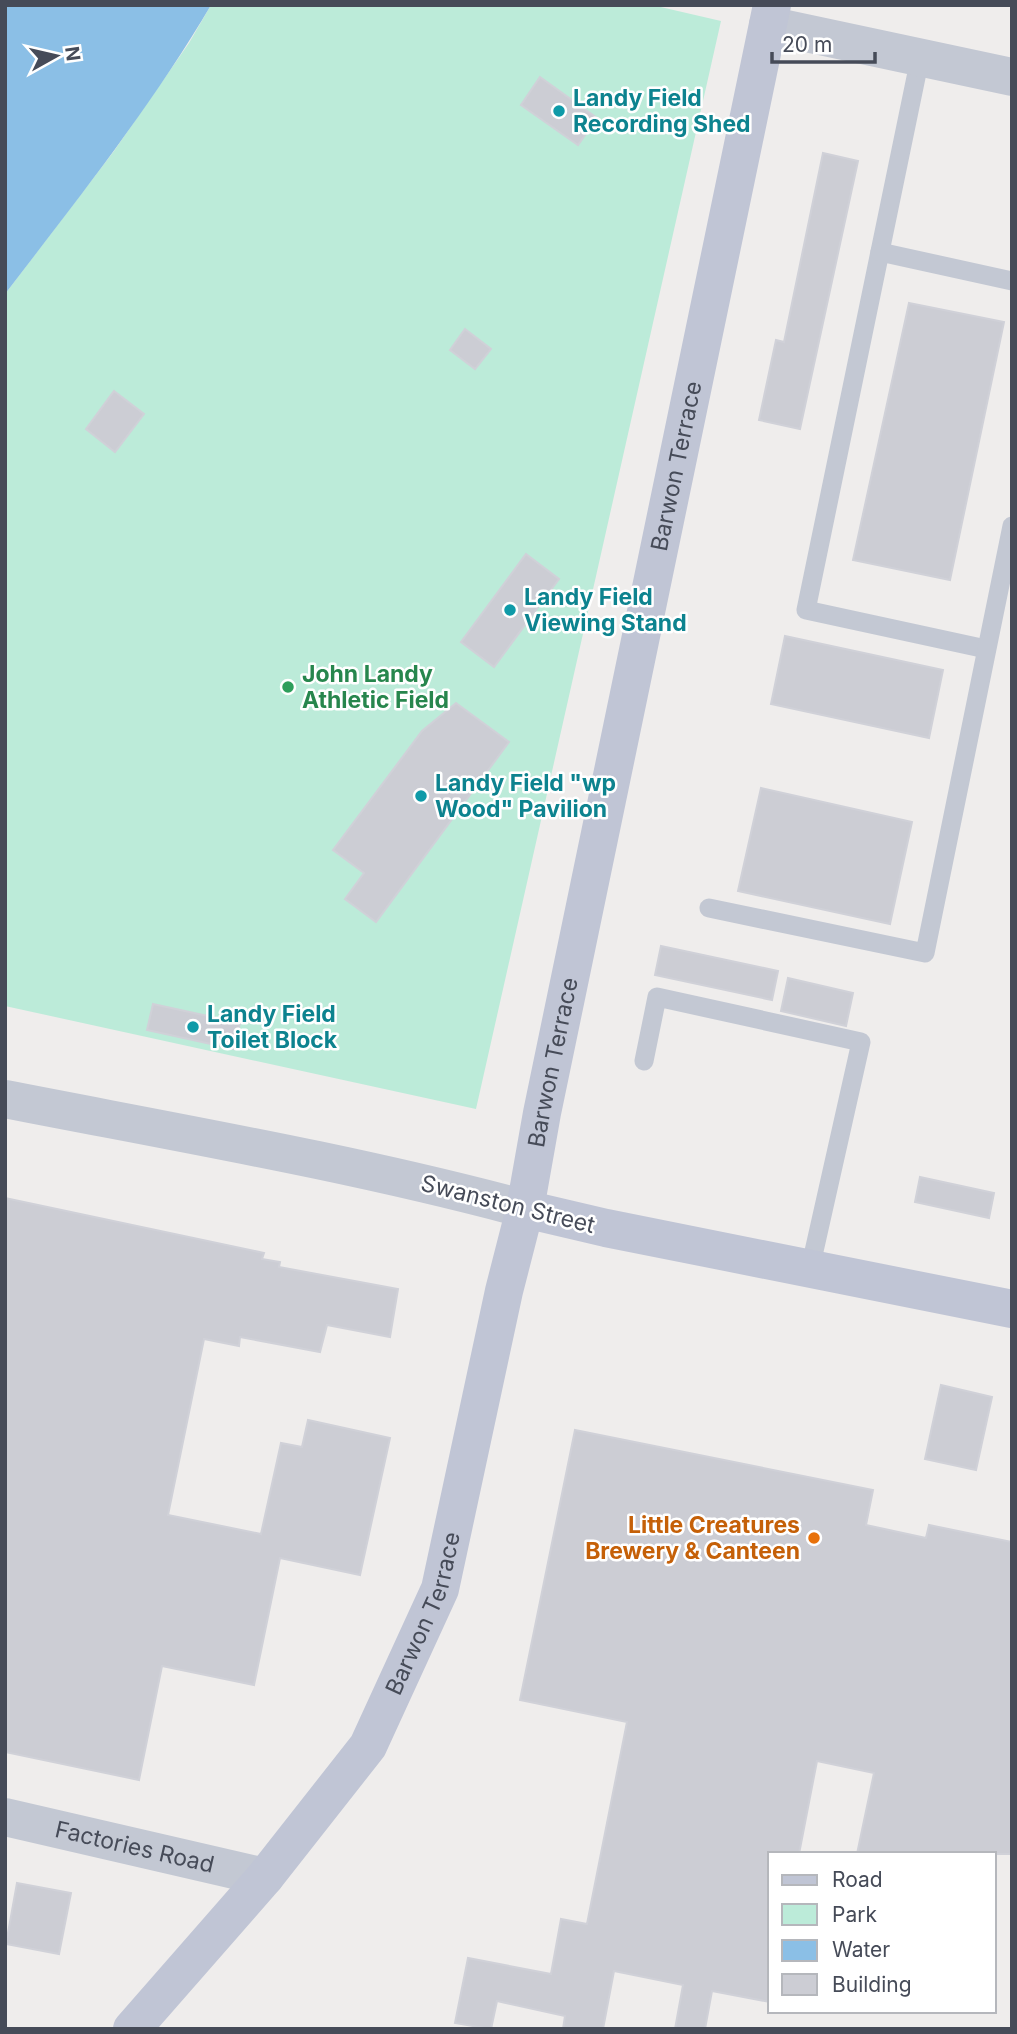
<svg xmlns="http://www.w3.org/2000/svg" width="1017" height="2034" viewBox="0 0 1017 2034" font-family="Inter,sans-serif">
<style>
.green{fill:#bcebd9}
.water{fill:#8bbfe6}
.building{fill:#cccdd4;stroke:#d0d1d8;stroke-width:2}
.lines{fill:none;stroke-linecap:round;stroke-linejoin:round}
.lane{stroke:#c3c8d3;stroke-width:19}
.street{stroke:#c3c8d3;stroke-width:38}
.secondary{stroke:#c0c5d5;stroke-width:38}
.culture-dot{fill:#0f9aa8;stroke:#fff;stroke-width:2.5}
.leisure-dot{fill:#2e9e5b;stroke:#fff;stroke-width:2.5}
.food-dot{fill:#e8710a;stroke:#fff;stroke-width:2.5}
.labels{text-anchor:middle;stroke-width:5;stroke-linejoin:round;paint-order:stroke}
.culture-label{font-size:23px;font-weight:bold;fill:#0d838f;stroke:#fff;text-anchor:start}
.street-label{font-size:23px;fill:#464b58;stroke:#fff}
.leisure-label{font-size:23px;font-weight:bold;fill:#27864d;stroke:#fff;text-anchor:start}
.food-label{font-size:23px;font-weight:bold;fill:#c56008;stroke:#fff;text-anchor:end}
</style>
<rect width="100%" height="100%" fill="#efedec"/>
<path class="green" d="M211 5H652L721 21 476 1109 5 1006V294L114 151 189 43Z"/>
<path class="water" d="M5 5H211C151 107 77 200 5 294Z"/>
<g class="building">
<path d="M540 77 597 118 578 145 521 105Z"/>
<path d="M823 153 858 161 800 429 759 420 776 340 784 342Z"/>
<path d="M909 303 1004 322 950 580 853 560Z"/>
<path d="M465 329 491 349 475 369 450 350Z"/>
<path d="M114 391 144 414 115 452 86 429Z"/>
<path d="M526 554 559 579 494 667 461 642Z"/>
<path d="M785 636 943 670 929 738 771 704Z"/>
<path d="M456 703 509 742 376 922 345 899 364 873 333 850 422 731Z"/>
<path d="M761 788 912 822 890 924 738 891Z"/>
<path d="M661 946 778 971 772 1000 655 975Z"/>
<path d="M788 978 853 993 846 1026 781 1011Z"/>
<path d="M153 1004 240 1023 234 1049 147 1030Z"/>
<path d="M920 1177 994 1193 989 1218 915 1202Z"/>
<path d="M5 1198 264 1253 262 1259 280 1262 279 1267 398 1289 390 1337 327 1325 320 1352 240 1337 239 1346 204 1339 168 1515 261 1534 281 1443 302 1447 308 1420 390 1438 360 1575 280 1558 254 1685 162 1666 139 1780 5 1752Z"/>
<path d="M941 1385 992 1397 976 1470 925 1459Z"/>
<path d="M575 1430 873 1490 866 1525 926 1538 929 1525 1012 1542V1854H857L874 1773 817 1761 799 1854H770V2002L712 1991 705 2029H675L683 1985 614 1971 603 2029H563L565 2016 497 2001 491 2029 455 2023 468 1958 551 1974 561 1919 587 1924 627 1722 520 1700Z"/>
<path d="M17 1883 71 1893 59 1954 6 1944Z"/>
</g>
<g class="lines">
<g class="lane">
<path d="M920 58 806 610 986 649"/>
<path d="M880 252 1012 281"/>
<path d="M709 908 925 953 1012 526"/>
<path d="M644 1061 657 997 861 1042 810 1269"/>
</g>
<g class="street">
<path d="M768 25 1012 77"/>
<path d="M5 1099C179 1133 354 1163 525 1209"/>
<path id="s1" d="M5 1817 265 1877"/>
</g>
<g class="secondary">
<path d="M525 1209 606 1228 1012 1309"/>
<path id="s2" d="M132 2029 265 1877 368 1746 440 1589 504 1291 525 1209 542 1113 772 5"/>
</g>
</g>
<g class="culture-dot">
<circle cx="559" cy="111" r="7"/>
<circle cx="510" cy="610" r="7"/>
<circle cx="421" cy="796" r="7"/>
<circle cx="193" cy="1027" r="7"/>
</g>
<circle class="leisure-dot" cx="288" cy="687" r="7"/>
<circle class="food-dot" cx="814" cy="1538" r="7"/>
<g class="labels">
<g class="culture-label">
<text x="573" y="106">Landy Field<tspan x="573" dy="26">Recording Shed</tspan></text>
<text x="524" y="605">Landy Field<tspan x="524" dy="26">Viewing Stand</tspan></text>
<text x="435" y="791">Landy Field "wp<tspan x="435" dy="26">Wood" Pavilion</tspan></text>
<text x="207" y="1022">Landy Field<tspan x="207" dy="26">Toilet Block</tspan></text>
</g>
<g class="street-label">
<text dy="8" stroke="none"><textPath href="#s2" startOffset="1689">Barwon Terrace</textPath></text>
<text dy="8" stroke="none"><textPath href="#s2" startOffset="1080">Barwon Terrace</textPath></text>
<text transform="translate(508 1204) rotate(14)" y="8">Swanston Street</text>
<text dy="8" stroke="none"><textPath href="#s2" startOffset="513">Barwon Terrace</textPath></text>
<text dy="8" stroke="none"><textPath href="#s1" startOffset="133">Factories Road</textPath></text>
</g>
<g class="leisure-label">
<text x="302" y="682">John Landy<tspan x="302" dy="26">Athletic Field</tspan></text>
</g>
<g class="food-label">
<text x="800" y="1533">Little Creatures<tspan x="800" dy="26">Brewery &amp; Canteen</tspan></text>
</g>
</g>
<rect width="1017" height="2034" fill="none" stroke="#464b58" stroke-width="14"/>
<rect x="768" y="1852" width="228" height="161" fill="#ffffff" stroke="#b5b7bc" stroke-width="2"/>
<rect x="782" y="1875" width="35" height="10" fill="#c0c5d5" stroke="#b5b7bc" stroke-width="2"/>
<text x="832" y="1887" font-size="21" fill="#464b58">Road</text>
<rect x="782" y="1904" width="35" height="21" fill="#bcebd9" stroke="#b5b7bc" stroke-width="2"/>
<text x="832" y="1922" font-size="21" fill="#464b58">Park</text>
<rect x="782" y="1940" width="35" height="21" fill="#8bbfe6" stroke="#b5b7bc" stroke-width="2"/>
<text x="832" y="1957" font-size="21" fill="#464b58">Water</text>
<rect x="782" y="1974" width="35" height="21" fill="#cccdd4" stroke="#b5b7bc" stroke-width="2"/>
<text x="832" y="1992" font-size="21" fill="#464b58">Building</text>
<g transform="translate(56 56) rotate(82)" stroke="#ffffff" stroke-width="5" paint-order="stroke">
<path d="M0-5L12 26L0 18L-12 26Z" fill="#464b58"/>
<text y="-10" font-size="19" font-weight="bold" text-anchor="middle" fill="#464b58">N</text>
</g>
<path d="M772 52v10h103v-10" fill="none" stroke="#464b58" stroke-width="3.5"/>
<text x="782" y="52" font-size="21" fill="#464b58" stroke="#ffffff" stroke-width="5" paint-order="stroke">20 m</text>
</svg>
